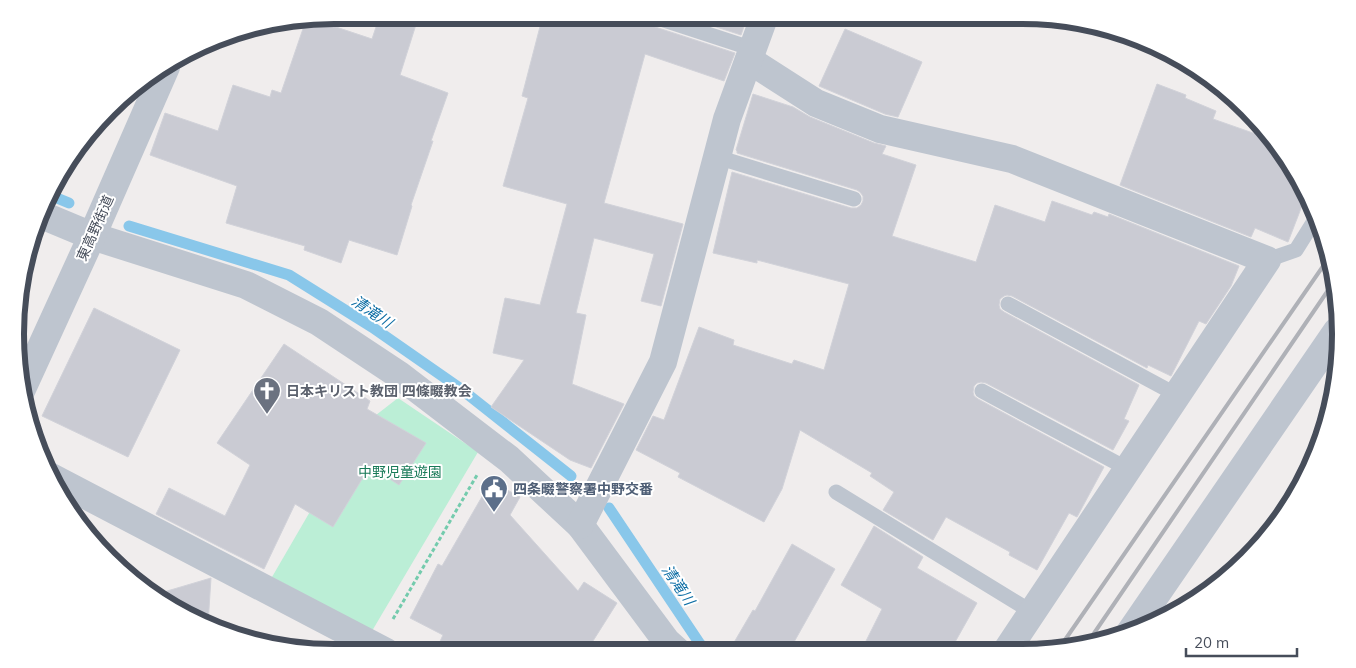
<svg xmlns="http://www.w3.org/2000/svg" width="1356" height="668" viewBox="0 0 1356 668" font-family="Mulish,'Noto Sans JP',sans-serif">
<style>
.green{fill:#bbeed6}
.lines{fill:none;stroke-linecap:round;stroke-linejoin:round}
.stream{stroke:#89c7ea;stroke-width:11}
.building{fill:#cacbd3;stroke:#d1d2d9}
.path{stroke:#74cbad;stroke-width:3;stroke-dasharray:4 2.5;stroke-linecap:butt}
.service{stroke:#bec5cf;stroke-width:15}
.minor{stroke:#bec5cf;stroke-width:28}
.tertiary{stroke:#bec5cf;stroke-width:28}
.rail{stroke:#afb1b7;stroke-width:4}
.labels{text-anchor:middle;stroke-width:4;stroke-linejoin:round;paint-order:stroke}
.street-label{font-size:14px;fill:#464d5a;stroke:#fff}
.worship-label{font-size:14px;font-weight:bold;fill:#5b616d;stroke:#fff;text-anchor:start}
.park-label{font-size:14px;fill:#187a58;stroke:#fff}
.service-label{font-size:14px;font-weight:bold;fill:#4e5e75;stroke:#fff;text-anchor:start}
.water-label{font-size:15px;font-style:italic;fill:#0e6ea5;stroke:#fff}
.rim{fill:none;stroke:#464d5a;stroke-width:6}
</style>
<rect width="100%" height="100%" fill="#f0eded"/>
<path class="green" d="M398 398 478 452 372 631 272 577 358 429Z"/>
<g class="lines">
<g class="stream">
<path d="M52 196 69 203"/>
<path d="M129 226 289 275 372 327 461 389 571 476"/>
<path d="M609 508 700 644 709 651"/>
</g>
</g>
<g class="building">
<path d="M380 15H419L400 75 448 93 431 141H433L411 205 412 206 397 255 349 240 341 263 304 250 305 246 226 223 237 186 150 155 165 113 218 131 233 85 270 97 272 90 281 93 306 20 312 19 372 39Z"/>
<path d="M543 15H640L642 21 646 24 735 53 724 81 645 54 604 203 683 224 661 306 641 301 654 254 594 238 576 313 586 315 572 384 624 404 591 468 570 460 491 407 524 360 493 353 505 298 540 305 567 204 503 186 528 98 522 96Z"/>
<path d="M680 15H748L741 35Z"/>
<path d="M845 29 922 62 898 117 885 114 819 86Z"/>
<path d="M1157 84 1186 95 1185 98 1216 111 1213 119 1270 139 1305 198 1288 242 1255 228 1251 237 1120 185Z"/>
<path d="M753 94 793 107 810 117 874 143 886 146 882 154 916 165 892 236 976 262 995 205 1045 222 1052 201 1092 215 1094 212 1108 217 1109 214 1239 266 1231 286 1206 324 1199 321 1171 376 1148 365 1147 368 1012 296 1007 295 1004 296 1000 299 999 305 1000 309 1004 312 1139 385 1124 419 1129 421 1113 450 986 383 981 382 977 383 974 386 973 392 974 396 978 399 1104 467 1077 517 1069 513 1037 570 1009 555 1010 552 946 517 933 540 883 510 894 492 870 476 872 473 800 430 782 489 764 522 678 477 680 473 636 450 653 416 664 420 699 327 734 340 733 345 792 364 794 360 824 370 849 284 757 260V263L713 253 732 172 851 208H857L861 205 863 201V196L860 192 857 190 737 153V151L736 150Z"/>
<path d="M94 308 180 350 128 457 42 416Z"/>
<path d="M284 344 370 401 367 409 426 443 399 485 370 466 333 527 295 504 264 569 220 547 156 514 169 488 225 516 250 465 217 443Z"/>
<path d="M491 481 520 497 510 515 578 591 584 582 617 603 586 652H435L443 635 410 618 438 564 442 566Z"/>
<path d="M874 526 923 557 917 568 977 603 950 651H861L882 609 841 585Z"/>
<path d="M792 544 835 569 789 651H729L753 610 755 611Z"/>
<path d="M211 578 208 624 193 620 157 594Z"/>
</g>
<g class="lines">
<path class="path" d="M393 619 477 475"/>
<g class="service">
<path d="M649 15 753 49"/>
<path d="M717 157 854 199"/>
<path d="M1267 260 1296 250 1316 218"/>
<path d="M1008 304 1177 395"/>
<path d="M982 391 1128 469"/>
<path d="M836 492 1032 612"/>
</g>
<g class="minor">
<path d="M749 60 816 103 880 129 1012 159 1267 260 1007 650"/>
<path d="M44 216 92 236 246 285 319 322 399 375 509 459 580 525 667 642 677 651"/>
<path d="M49 476 386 652"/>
<path d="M580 525 663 362 727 119 765 15"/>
<path d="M1129 634 1337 331"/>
</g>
<path class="tertiary" d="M22 389 92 236 166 67"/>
<g class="rail">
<path d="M1086 645 1331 286"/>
<path d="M1058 650 1328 259"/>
</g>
</g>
<defs>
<symbol id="church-pin" viewBox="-11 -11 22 30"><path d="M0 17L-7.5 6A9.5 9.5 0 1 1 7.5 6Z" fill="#6b7280" stroke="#fff"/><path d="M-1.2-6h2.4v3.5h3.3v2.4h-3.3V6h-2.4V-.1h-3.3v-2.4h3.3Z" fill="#fff"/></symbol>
<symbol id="civic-pin" viewBox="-11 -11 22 30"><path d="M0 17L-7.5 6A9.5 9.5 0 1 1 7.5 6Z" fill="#5c6f8a" stroke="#fff"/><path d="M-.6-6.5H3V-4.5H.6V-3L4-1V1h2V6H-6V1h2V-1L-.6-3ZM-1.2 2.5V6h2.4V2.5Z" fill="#fff"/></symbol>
</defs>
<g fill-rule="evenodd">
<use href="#church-pin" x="251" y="375" width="32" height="43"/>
<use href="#civic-pin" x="478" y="473" width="32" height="43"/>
</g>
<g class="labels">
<g class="street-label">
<text transform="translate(95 228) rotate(-66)" y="5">東高野街道</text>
</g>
<g class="worship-label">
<text x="286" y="396">日本キリスト教団 四條畷教会</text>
</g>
<g class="park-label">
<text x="400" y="477">中野児童遊園</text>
</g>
<g class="service-label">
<text x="513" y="494">四条畷警察署中野交番</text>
</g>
<g class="water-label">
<text transform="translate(372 312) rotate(34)" y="5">清滝川</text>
<text transform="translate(678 585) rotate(56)" y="5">清滝川</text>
</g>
</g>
<path d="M0 0H1356V668H0ZM334 24H1022A310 310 0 0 1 1332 334V334A310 310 0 0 1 1022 644H334A310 310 0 0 1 24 334V334A310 310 0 0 1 334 24Z" fill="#fff" fill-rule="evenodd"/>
<path class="rim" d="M334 24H1022A310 310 0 0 1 1332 334V334A310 310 0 0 1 1022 644H334A310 310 0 0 1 24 334V334A310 310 0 0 1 334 24Z"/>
<path d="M1186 648v8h111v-8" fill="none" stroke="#464d5a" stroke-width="2.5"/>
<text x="1194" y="648" font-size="15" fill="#464d5a" stroke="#ffffff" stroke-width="4" paint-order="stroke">20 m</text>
</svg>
